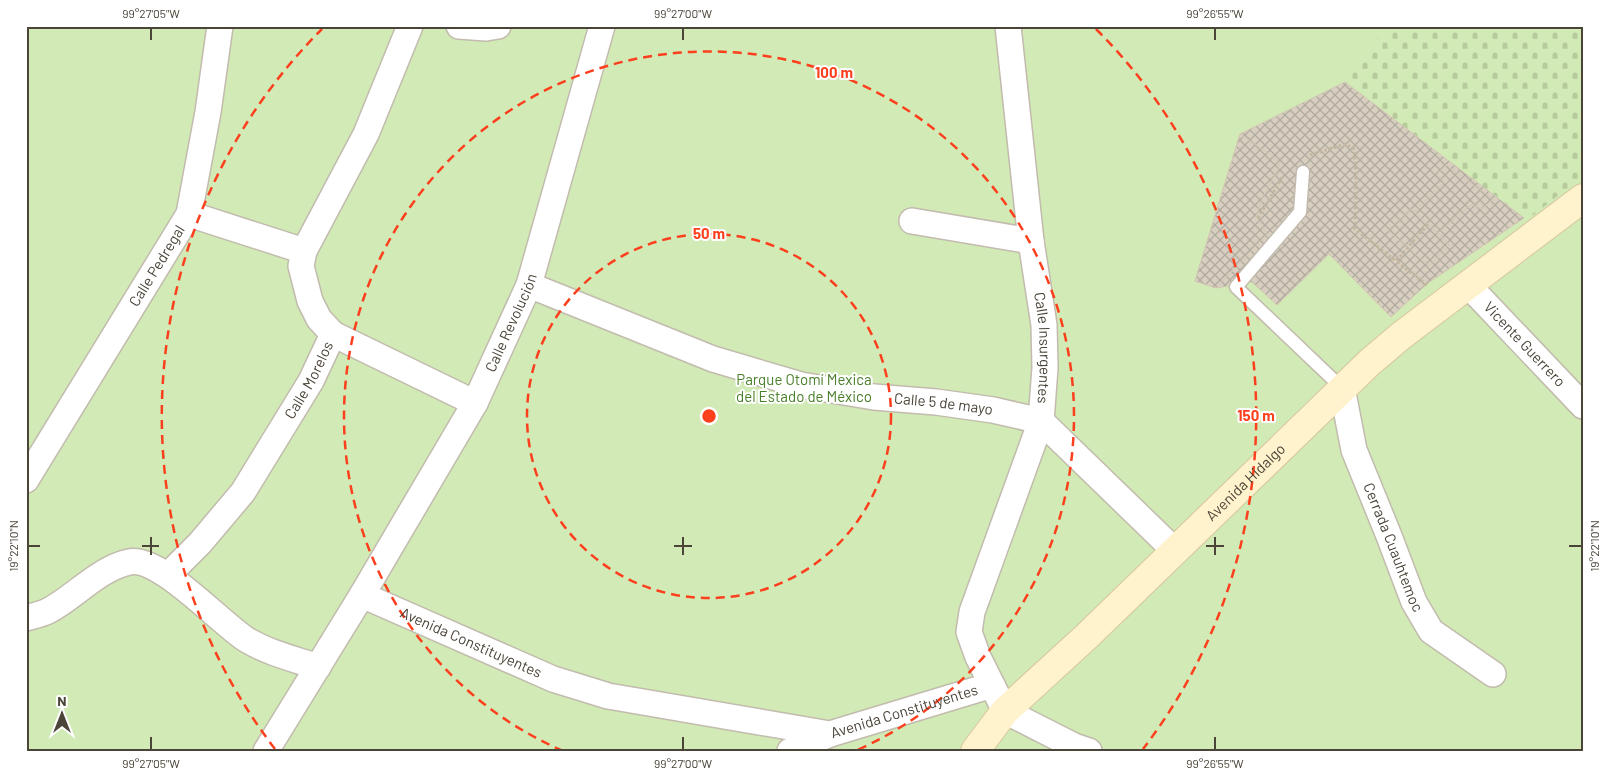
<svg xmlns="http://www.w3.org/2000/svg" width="1609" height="777" viewBox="0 0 1609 777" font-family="Barlow,sans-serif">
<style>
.green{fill:#d2eab5}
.cemetery{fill:url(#cemetery-stones)}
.building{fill:url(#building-cross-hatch);stroke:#d3c7b4}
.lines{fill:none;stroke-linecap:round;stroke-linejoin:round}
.lane-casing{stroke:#c2bbae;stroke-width:15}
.street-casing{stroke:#c2bbae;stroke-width:28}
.secondary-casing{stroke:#d6c79b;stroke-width:30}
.path{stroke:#c4b79f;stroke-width:3;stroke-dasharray:2.5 2.5;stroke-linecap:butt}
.lane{stroke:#fff;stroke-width:12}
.street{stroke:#fff;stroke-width:25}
.secondary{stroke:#fff3cd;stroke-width:28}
.ticks{fill:none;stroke:#4b4439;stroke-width:2}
.ring{fill:none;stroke:#fc3f1d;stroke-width:2.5;stroke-dasharray:9 6}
.labels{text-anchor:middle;stroke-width:4;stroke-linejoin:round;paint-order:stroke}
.street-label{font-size:15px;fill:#4b4439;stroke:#fff}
.park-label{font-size:15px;fill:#4a7f2a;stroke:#fff}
.centre{fill:#fc3f1d;stroke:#fff;stroke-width:2.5}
.ring-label{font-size:15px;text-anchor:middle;font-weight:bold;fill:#fc3f1d;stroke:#fff;stroke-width:4;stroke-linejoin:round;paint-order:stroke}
.neatline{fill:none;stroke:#4b4439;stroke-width:2}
.ticks-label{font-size:12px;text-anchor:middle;fill:#4b4439}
</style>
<defs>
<pattern id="cemetery-stones" width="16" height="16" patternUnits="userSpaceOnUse" patternTransform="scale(1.25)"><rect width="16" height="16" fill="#d2eab5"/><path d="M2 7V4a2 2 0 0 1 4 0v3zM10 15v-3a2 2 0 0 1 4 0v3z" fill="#b6ca9c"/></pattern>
<pattern id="building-cross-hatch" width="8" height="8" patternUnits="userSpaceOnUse" patternTransform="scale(1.25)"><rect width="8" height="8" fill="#d8cfc1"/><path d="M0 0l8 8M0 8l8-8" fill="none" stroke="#b1aa9e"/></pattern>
</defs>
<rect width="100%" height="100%" fill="#f6f3ec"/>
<rect class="green" x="26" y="26" width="1557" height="725"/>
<path class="cemetery" d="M1386 26H1583V176L1527 220 1524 218 1345 82Z"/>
<g class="building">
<path d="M1345 82 1524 218 1428 283 1391 317 1329 254 1277 305 1252 282 1216 288 1195 281 1240 134Z"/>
<path d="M1240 134 1272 156 1280 165 1263 197 1256 216 1267 234 1216 288 1195 281Z"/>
<path d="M1446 165 1493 199 1481 209 1472 204 1438 233 1414 212 1444 182 1437 174Z"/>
<path d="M1411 209 1438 233 1449 245 1429 266 1388 230Z"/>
</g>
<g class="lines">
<defs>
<path id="lane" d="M1303 172 1300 212 1236 287 1342 388"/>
<g id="street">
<path d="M459 26 486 28 498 26"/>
<path id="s1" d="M1008 26 1031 241 1044 325 1045 368 1041 421 972 612 969 632 978 657 1005 711 1074 746 1089 751"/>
<path d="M189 214 304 251"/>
<path d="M912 221 1031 241"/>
<path id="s2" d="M529 285 713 359 801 385 874 397 936 402 993 410 1041 421 1174 550"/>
<path id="s3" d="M1468 285 1583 406"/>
<path d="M333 334 475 403"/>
<path id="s4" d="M1342 388 1354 450 1389 536 1414 602 1431 631 1493 674"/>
<path id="s5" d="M26 480 189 214 208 112 220 26"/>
<path id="s6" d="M168 575 200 543 243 492 311 381 333 334 319 319 310 301 301 266 304 251 366 134 410 26"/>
<path id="s7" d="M362 595 553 679 608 696 830 734 992 685"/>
<path d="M26 618C33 616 42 614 48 611 75 597 98 569 129 562 159 555 220 623 247 640 269 653 294 659 318 667"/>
<path id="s8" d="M266 751 362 595 475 403 529 285 602 26"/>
<path d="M790 751 830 734"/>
</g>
<g id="secondary">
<path id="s9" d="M975 751 1005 711 1087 636 1370 362 1402 335 1583 198"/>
</g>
</defs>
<use href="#lane" class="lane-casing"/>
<use href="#street" class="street-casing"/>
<use href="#secondary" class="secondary-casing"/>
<g class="path">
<path d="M1310 155 1346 144 1354 149 1356 176 1355 229 1396 261"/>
<path d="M1258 218 1283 176"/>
<path d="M1427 285 1396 261 1428 224"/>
</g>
<use href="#lane" class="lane"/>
<use href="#street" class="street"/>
<use href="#secondary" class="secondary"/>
</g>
<path class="ticks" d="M151 28V40M683 28V40M1215 28V40M151 537V555M683 537V555M1215 537V555M28 546H40M142 546H159M674 546H692M1206 546H1224M1569 546H1582M151 737V750M683 737V750M1215 737V750"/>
<g class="ring">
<circle cx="709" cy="416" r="182"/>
<path d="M563 751A365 365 0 1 1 855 751"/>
<path d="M275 749A547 547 0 0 1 322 29M1096 29A547 547 0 0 1 1143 749"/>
</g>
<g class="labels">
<g class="street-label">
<text dy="5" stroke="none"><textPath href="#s5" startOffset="251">Calle Pedregal</textPath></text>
<text dy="5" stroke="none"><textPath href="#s8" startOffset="494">Calle Revolución</textPath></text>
<text dy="5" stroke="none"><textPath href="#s3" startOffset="82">Vicente Guerrero</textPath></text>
<text dy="5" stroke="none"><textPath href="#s1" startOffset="324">Calle Insurgentes</textPath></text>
<text dy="5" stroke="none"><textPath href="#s6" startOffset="242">Calle Morelos</textPath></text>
<text dy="5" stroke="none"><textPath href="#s2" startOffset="434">Calle 5 de mayo</textPath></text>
<text dy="5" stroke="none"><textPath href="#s9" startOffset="382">Avenida Hidalgo</textPath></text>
<text dy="5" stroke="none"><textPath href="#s4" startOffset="168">Cerrada Cuauhtemoc</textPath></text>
<text dy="5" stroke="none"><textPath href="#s7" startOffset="119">Avenida Constituyentes</textPath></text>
<text dy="5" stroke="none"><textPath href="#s7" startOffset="569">Avenida Constituyentes</textPath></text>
</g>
<g class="park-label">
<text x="804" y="385">Parque Otomí Mexica<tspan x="804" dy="17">del Estado de México</tspan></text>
</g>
</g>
<circle cx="709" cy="416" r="8" class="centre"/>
<g class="ring-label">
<text x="834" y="78">100 m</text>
<text x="709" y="239">50 m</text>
<text x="1256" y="421">150 m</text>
</g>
<rect width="1609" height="777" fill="none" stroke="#ffffff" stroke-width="55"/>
<g transform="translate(62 714)" stroke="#ffffff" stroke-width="4" paint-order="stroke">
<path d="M0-4L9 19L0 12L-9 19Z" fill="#4b4439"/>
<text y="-8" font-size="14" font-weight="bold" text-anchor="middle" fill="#4b4439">N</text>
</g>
<rect x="28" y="28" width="1554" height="722" class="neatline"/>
<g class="ticks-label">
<text x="151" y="18">99°27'05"W</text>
<text x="683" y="18">99°27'00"W</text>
<text x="1215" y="18">99°26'55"W</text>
<text transform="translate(14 546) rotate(-90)" y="4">19°22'10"N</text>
<text transform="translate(1595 546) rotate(-90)" y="4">19°22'10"N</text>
<text x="151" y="768">99°27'05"W</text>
<text x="683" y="768">99°27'00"W</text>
<text x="1215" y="768">99°26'55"W</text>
</g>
</svg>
